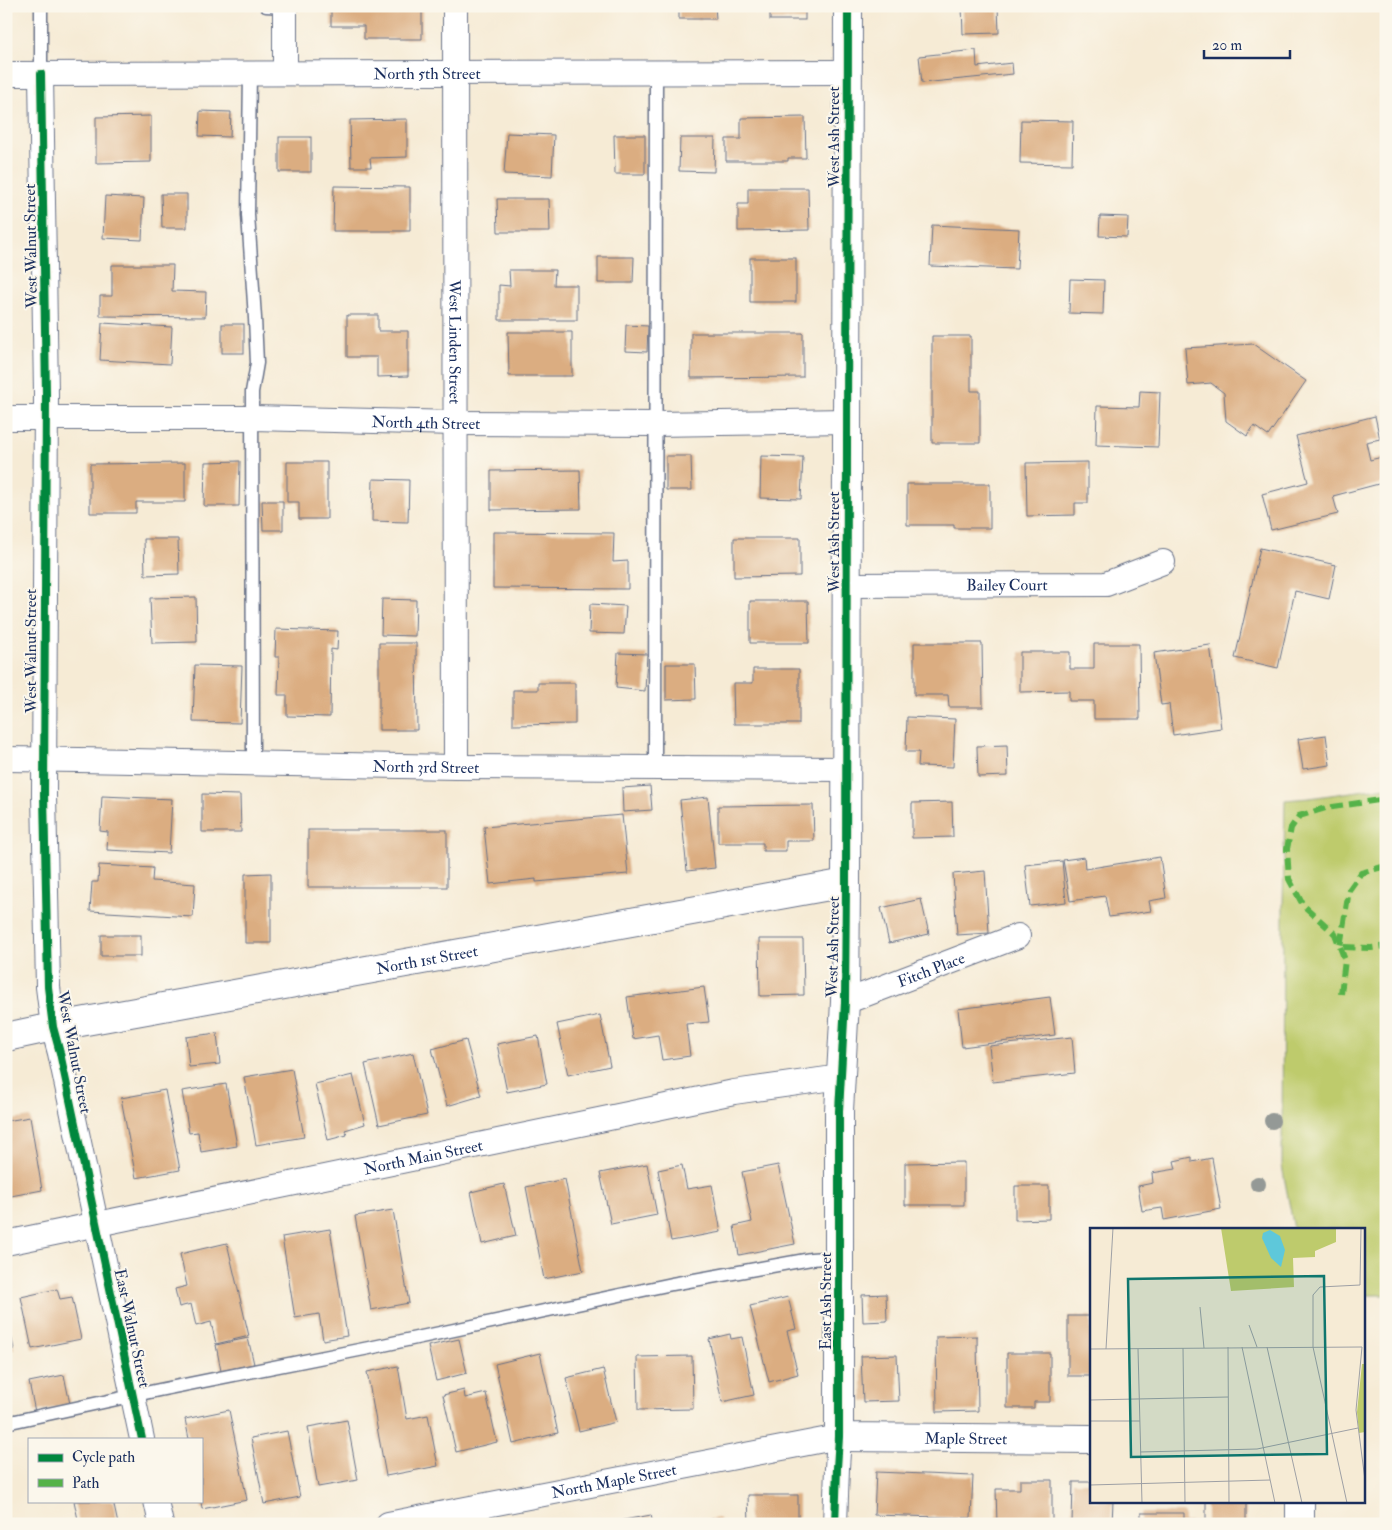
<svg xmlns="http://www.w3.org/2000/svg" width="1392" height="1530" viewBox="0 0 1392 1530" font-family="'IM FELL Double Pica',serif">
<style>
.green{fill:#becb6c;stroke:#6c7d65}
.building{fill:#dbad81}
.lines{fill:none;stroke-linecap:round;stroke-linejoin:round}
.service-casing{stroke:#687188;stroke-width:15}
.minor-casing{stroke:#687188;stroke-width:26}
.tertiary-casing{stroke:#687188;stroke-width:30}
.service{stroke:#fff;stroke-width:12}
.minor{stroke:#fff;stroke-width:24}
.tertiary{stroke:#fff;stroke-width:28}
.quiet{stroke:#55b248;stroke-width:6;stroke-dasharray:12 6;stroke-linecap:butt}
.cycleway-casing{stroke:#fbf7ec;stroke-width:11}
.cycleway{stroke:#00873e;stroke-width:8}
.tree{fill:#949996}
.labels{text-anchor:middle;stroke-width:4;stroke-linejoin:round;paint-order:stroke}
.street-label{font-size:16px;fill:#1b2f5e;stroke:#fbf7ec}
.inset-road{fill:none;stroke:#9ea0a5;stroke-width:1}
.view{fill:#0f766e;fill-opacity:0.15;stroke:#0f766e;stroke-width:2.5}
.inset-edge{fill:none;stroke:#1b2f5e;stroke-width:2.5}
</style>
<rect width="100%" height="100%" fill="#fbf7ec"/>
<filter id="ink" filterUnits="userSpaceOnUse"><feTurbulence type="fractalNoise" baseFrequency=".02" numOctaves="2"/><feDisplacementMap in="SourceGraphic" scale="10" xChannelSelector="R" yChannelSelector="G"/><feConvolveMatrix kernelMatrix="1 2 1 2 8 2 1 2 1" color-interpolation-filters="sRGB"/></filter>
<filter id="wash" filterUnits="userSpaceOnUse"><feTurbulence type="fractalNoise" baseFrequency=".0096" numOctaves="4" result="noise"/><feDisplacementMap in="SourceGraphic" scale="20" xChannelSelector="R" yChannelSelector="G"/><feGaussianBlur stdDeviation="1.12" result="paint"/><feColorMatrix in="noise" values="0 0 0 0 0 0 0 0 0 0 0 0 0 0 0 0 0 1.4 0 .05"/><feComposite in="paint" operator="in"/></filter>
<g filter="url(#wash)">
<rect width="100%" height="100%" fill="#f6ebd5"/>
<path class="green" d="M1386 787V1295H1363V1229H1294L1282 1166 1283 906 1285 800 1310 798Z"/>
<g id="blocks">
<g class="building">
<path d="M331 6H422V39H364V26H331Z"/>
<path d="M679 6H715L716 19H679Z"/>
<rect x="770" y="6" width="35" height="14"/>
<path d="M962 6H998L999 33 963 34Z"/>
<path d="M976 50 977 67 1012 63 1013 74 922 83 919 56Z"/>
<path d="M200 111 231 112 230 137 199 136Z"/>
<path d="M151 116V162L96 163V117Z"/>
<path d="M805 117 806 158H788V161H726V139H741V118Z"/>
<path d="M407 119V157L370 158 371 167H351L350 120Z"/>
<path d="M1021 120 1073 121 1072 164 1020 163Z"/>
<path d="M507 133 554 135 552 176 504 174Z"/>
<path d="M614 135H645V174H615Z"/>
<rect x="279" y="137" width="32" height="35"/>
<path d="M680 138H715L714 172 679 171Z"/>
<path d="M334 186 410 187V231H333Z"/>
<path d="M748 188H808L809 230 738 231V204H748Z"/>
<path d="M161 194H187V228H162Z"/>
<path d="M105 196 144 198 142 240 103 238Z"/>
<path d="M497 199H549L550 232H498Z"/>
<path d="M1100 216 1128 217 1127 237 1099 236Z"/>
<path d="M932 225 1019 229 1017 269 930 266Z"/>
<path d="M598 257H634L633 283H598Z"/>
<rect x="750" y="258" width="46" height="44"/>
<path d="M112 265H173L172 291 206 292 205 317 100 316V296H112Z"/>
<path d="M509 270H555L554 285H577V320H499V285L510 286Z"/>
<path d="M1070 279 1104 280 1103 314 1069 313Z"/>
<path d="M347 315H378V331H408V376L377 377V357H347Z"/>
<path d="M102 323 172 327 170 364 100 360Z"/>
<rect x="222" y="324" width="22" height="29"/>
<path d="M626 325 648 326 647 352 625 351Z"/>
<path d="M508 332H572V376H509Z"/>
<path d="M691 333H803V377L691 378Z"/>
<path d="M932 336H971V391H980V443H932Z"/>
<path d="M1253 344 1306 381 1268 436 1254 426 1247 436 1226 421 1224 393 1211 383 1188 385 1185 348Z"/>
<path d="M1140 391 1160 392 1158 447 1096 445 1097 406 1139 407Z"/>
<path d="M1375 416 1380 439 1366 442 1370 460 1386 456V482L1333 496 1338 514 1271 530 1262 494 1308 482 1296 436Z"/>
<path d="M666 456H691L692 490H666Z"/>
<path d="M761 456 803 457 801 499 760 498Z"/>
<path d="M240 461 239 506H204L205 462Z"/>
<path d="M287 462H327V519H299V502H287Z"/>
<path d="M1088 462V503H1075V515L1027 516 1026 463Z"/>
<path d="M185 463V502H136V513H90V464Z"/>
<path d="M580 470 581 509 491 510V471Z"/>
<path d="M373 479 409 480 408 522 372 521Z"/>
<path d="M907 484H990V528H954V525H907Z"/>
<path d="M262 501H283V530H263Z"/>
<path d="M493 532 614 533 613 562 628 561V589L493 588Z"/>
<path d="M734 538H800V576L734 577Z"/>
<path d="M144 539H178L179 574 145 575Z"/>
<path d="M1260 548 1336 565 1329 599 1295 591 1278 668 1235 658Z"/>
<path d="M196 597 197 642 152 643 150 598Z"/>
<path d="M382 599 416 600 415 636 381 635Z"/>
<path d="M750 601H808L809 643H750Z"/>
<path d="M590 604 626 606 624 634 589 633Z"/>
<path d="M276 629 338 631 337 650 331 649 330 717 287 716V695H278L279 657H275Z"/>
<path d="M379 643H416L417 730H379Z"/>
<path d="M914 643H982L983 707H949L948 695H914Z"/>
<path d="M1094 644H1139L1140 719H1094V701H1069V691L1020 692V652H1070V669H1094Z"/>
<path d="M1210 645 1221 728 1173 735 1169 704 1161 705 1154 653Z"/>
<path d="M618 653 647 654 645 691 616 688Z"/>
<path d="M666 664H695L696 699 666 700Z"/>
<path d="M195 665 242 666 240 723 193 722Z"/>
<path d="M753 669H799V724H734L733 683H753Z"/>
<path d="M538 683H575V724L513 725V690H538Z"/>
<path d="M907 717 955 719 953 767 918 766 919 752H906Z"/>
<path d="M1326 735 1330 765 1303 769 1298 739Z"/>
<path d="M1007 745 1008 776 978 777 977 746Z"/>
<path d="M650 786 652 810 623 812 622 788Z"/>
<path d="M202 794 240 795 241 832H202Z"/>
<path d="M102 796 172 799 169 853 107 850 108 832 100 831Z"/>
<path d="M708 797 715 868 687 871 680 800Z"/>
<path d="M952 802 953 837 912 838V803Z"/>
<path d="M813 805 814 841H786V851H763V843H718V806Z"/>
<path d="M622 815 628 874 536 882V879L490 884 484 827Z"/>
<rect x="308" y="830" width="139" height="57"/>
<path d="M1084 857 1085 869 1160 857 1166 898 1149 901 1151 911 1109 917 1105 896 1070 901 1063 860Z"/>
<path d="M1062 861 1066 902 1030 906 1025 865Z"/>
<path d="M99 865 153 868 152 881 195 884 193 917 90 911 92 882H98Z"/>
<path d="M985 871 989 933 957 935 953 874Z"/>
<path d="M271 873V943H245V874Z"/>
<path d="M921 899 929 934 889 943 881 908Z"/>
<rect x="101" y="935" width="40" height="21"/>
<path d="M759 939H803L804 995 760 996Z"/>
<path d="M704 987 709 1022 686 1024 690 1056 662 1060 658 1035 633 1039 627 997Z"/>
<path d="M1050 997 1055 1035 962 1047 958 1009Z"/>
<path d="M600 1015 610 1066 568 1075 557 1024Z"/>
<path d="M217 1033 220 1064 189 1067 186 1037Z"/>
<path d="M538 1036 547 1084 507 1092 497 1044Z"/>
<path d="M1072 1037 1075 1073 993 1082 989 1046Z"/>
<path d="M466 1040 481 1096 447 1106 432 1049Z"/>
<path d="M413 1053 427 1115 379 1125 365 1064Z"/>
<path d="M292 1069 304 1137 256 1145 244 1077Z"/>
<path d="M353 1075 365 1124 345 1130 347 1135 328 1140 315 1084Z"/>
<path d="M226 1084 237 1146 201 1152 198 1132 189 1133 182 1091Z"/>
<path d="M165 1090 180 1170 136 1178 121 1098Z"/>
<path d="M30 1117 42 1190 6 1197V1121Z"/>
<path d="M1192 1157V1162L1212 1158 1221 1209 1164 1220 1162 1208 1142 1211 1138 1186 1153 1183 1152 1173 1176 1169 1174 1161Z"/>
<path d="M964 1162V1205H905V1163Z"/>
<path d="M647 1164 657 1215 611 1224 600 1173Z"/>
<path d="M682 1165 687 1189 712 1185 721 1232 671 1241 658 1170Z"/>
<path d="M778 1165 795 1244 739 1255 734 1226 752 1222 742 1172Z"/>
<path d="M565 1179 583 1271 544 1279 526 1187Z"/>
<path d="M504 1184 516 1236 482 1244 471 1192Z"/>
<path d="M1015 1186H1049V1219L1015 1220Z"/>
<path d="M393 1210 409 1303 371 1310 355 1216Z"/>
<path d="M330 1229 347 1336 323 1340 319 1314 295 1318 282 1237Z"/>
<path d="M227 1243 249 1336 216 1344 211 1322 196 1326 191 1304 179 1307 175 1289 187 1286 180 1254Z"/>
<path d="M57 1289 60 1299 72 1297 81 1339 32 1349 21 1297Z"/>
<path d="M886 1294 887 1321 863 1322 862 1295Z"/>
<path d="M788 1297 796 1329 787 1331 798 1374 769 1382 750 1306Z"/>
<path d="M6 1312 14 1349 6 1350Z"/>
<rect x="1068" y="1316" width="23" height="60"/>
<path d="M730 1334 731 1339 742 1337 754 1395 722 1402 709 1339Z"/>
<path d="M977 1336 978 1411 937 1412 936 1337Z"/>
<path d="M248 1338 254 1364 221 1371 216 1345Z"/>
<path d="M459 1339 467 1373 436 1381 428 1346Z"/>
<path d="M540 1353 558 1433 513 1444 495 1364Z"/>
<path d="M1007 1353H1050V1402H1034V1408H1007Z"/>
<path d="M897 1355 899 1401 863 1402 861 1356Z"/>
<path d="M692 1356 693 1409 638 1410 637 1357Z"/>
<path d="M398 1366 407 1419 428 1415 438 1466 386 1476 367 1372Z"/>
<path d="M603 1369 616 1422 579 1431 566 1378Z"/>
<path d="M64 1375 70 1404 35 1412 29 1382Z"/>
<path d="M464 1390 465 1398 486 1393 497 1442 456 1452 443 1395Z"/>
<path d="M229 1410 247 1500 202 1509 201 1501V1439H189L185 1419Z"/>
<path d="M347 1420 358 1480 318 1487 308 1427Z"/>
<path d="M287 1431 300 1497 264 1504 251 1438Z"/>
<path d="M876 1472 973 1476 971 1518 874 1515Z"/>
<path d="M1020 1480H1052V1524H997L996 1489H1020Z"/>
<path d="M1073 1482H1091V1501H1113L1112 1524H1072Z"/>
<path d="M748 1495H798V1524H749Z"/>
<path d="M74 1501H113L118 1524H79Z"/>
<path d="M1206 1501H1246V1524H1141V1513H1184V1522H1206Z"/>
<path d="M651 1515 653 1524H613V1522Z"/>
<path d="M719 1518 720 1524H689V1523Z"/>
</g>
</g>
</g>
<g filter="url(#ink)">
<use href="#blocks" fill-opacity="0" stroke="#687188" stroke-width="1"/>
<g class="lines">
<defs>
<g id="service">
<path d="M266 6 285 7"/>
<path d="M250 73 248 215 255 318 257 363 252 392 253 763"/>
<path d="M41 74V6"/>
<path d="M655 768 656 72"/>
<path d="M6 1423 159 1390 369 1348 672 1284 811 1259 839 1257"/>
</g>
<g id="minor">
<path id="s1" d="M455 6 456 767"/>
<path d="M285 73V6"/>
<path id="s2" d="M6 74 847 72"/>
<path d="M41 74 46 394 44 795 48 987 53 1027 60 1053 142 1439"/>
<path id="s3" d="M6 418H253L456 423 655 424 846 421"/>
<path id="s4" d="M847 585 1106 584 1163 562"/>
<path id="s5" d="M6 759 79 760 456 767 847 769"/>
<path id="s6" d="M845 1002 1018 936"/>
<path id="s7" d="M6 1243 734 1092 841 1077"/>
<path d="M156 1501 161 1524"/>
<path id="s8" d="M388 1524 839 1437 837 1468 835 1524"/>
</g>
<g id="tertiary">
<path id="s9" d="M848 6 846 883 845 1002 839 1111V1437L1091 1439"/>
<path id="s10" d="M6 1037 53 1027 846 883"/>
<path d="M1300 1524V1501"/>
</g>
</defs>
<use href="#service" class="service-casing"/>
<use href="#minor" class="minor-casing"/>
<use href="#tertiary" class="tertiary-casing"/>
<use href="#service" class="service"/>
<use href="#minor" class="minor"/>
<use href="#tertiary" class="tertiary"/>
<g class="quiet">
<path d="M1386 866 1361 873 1349 890 1340 947 1371 948 1386 946"/>
<path d="M1341 994 1345 960 1335 934 1303 905 1289 879 1287 849 1291 828 1299 816 1326 808 1386 799"/>
</g>
<defs>
<g id="cycleway">
<path d="M41 74 46 394 44 795 48 987 53 1027 60 1053 142 1439"/>
<path d="M835 1524 837 1468 839 1437V1111L845 1002 846 883 848 6"/>
</g>
</defs>
<use href="#cycleway" class="cycleway-casing"/>
<use href="#cycleway" class="cycleway"/>
</g>
<g class="tree">
<circle cx="1272" cy="1121" r="8"/>
<circle cx="1258" cy="1184" r="8"/>
</g>
</g>
<g class="labels">
<g class="street-label">
<text dy="6" stroke="none"><textPath href="#s2" startOffset="421">North 5th Street</textPath></text>
<text transform="translate(833 137) rotate(-90)" y="6">West Ash Street</text>
<text transform="translate(30 246) rotate(-91)" y="6">West Walnut Street</text>
<text dy="6" stroke="none"><textPath href="#s1" startOffset="336">West Linden Street</textPath></text>
<text dy="6" stroke="none"><textPath href="#s3" startOffset="420">North 4th Street</textPath></text>
<text transform="translate(833 542) rotate(-90)" y="6">West Ash Street</text>
<text dy="6" stroke="none"><textPath href="#s4" startOffset="160">Bailey Court</textPath></text>
<text transform="translate(30 651) rotate(-90)" y="6">West Walnut Street</text>
<text dy="6" stroke="none"><textPath href="#s5" startOffset="420">North 3rd Street</textPath></text>
<text transform="translate(832 947) rotate(-89)" y="6">West Ash Street</text>
<text dy="6" stroke="none"><textPath href="#s10" startOffset="428">North 1st Street</textPath></text>
<text dy="6" stroke="none"><textPath href="#s6" startOffset="92">Fitch Place</textPath></text>
<text transform="translate(75 1052) rotate(79)" y="6">West Walnut Street</text>
<text dy="6" stroke="none"><textPath href="#s7" startOffset="426">North Main Street</textPath></text>
<text transform="translate(825 1301) rotate(-90)" y="6">East Ash Street</text>
<text transform="translate(133 1328) rotate(78)" y="6">East Walnut Street</text>
<text dy="6" stroke="none"><textPath href="#s9" startOffset="1558">Maple Street</textPath></text>
<text dy="6" stroke="none"><textPath href="#s8" startOffset="230">North Maple Street</textPath></text>
</g>
</g>
<g transform="translate(1090 1228)">
<rect width="275" height="275" fill="#f6ebd5"/>
<path d="M131 0H246V14L225 23V29L203 30 204 59 141 63ZM272 136H275V204L269 205 267 184Z" fill="#becb6c"/>
<path d="M180 2 190 8 195 22 191 39 181 30 172 10 173 5Z" fill="#5ec8da"/>
<path class="inset-road" d="M270 57 271 0M110 79 114 120M159 97 167 119M138 119 139 275M152 119 185 275M177 119 212 275M93 120 95 275M0 121 272 119 266 182 275 252M16 121 23 0M48 121 52 275M0 172 138 169M0 193H50M50 224 167 221 268 200M0 257 180 252M257 275 223 119V67L230 59 270 57"/>
<path class="view" d="M234 48 237 226 41 229 38 51Z"/>
<rect width="275" height="275" class="inset-edge"/>
</g>
<rect width="1392" height="1530" fill="none" stroke="#fbf7ec" stroke-width="25"/>
<rect x="28" y="1438" width="175" height="65" fill="#fbf7ec" stroke="#a1a7b3"/>
<rect x="38" y="1454" width="25" height="8" fill="#00873e" stroke="#a1a7b3"/>
<text x="72" y="1462" font-size="15" fill="#1b2f5e">Cycle path</text>
<rect x="38" y="1479" width="25" height="8" fill="#55b248" stroke="#a1a7b3"/>
<text x="72" y="1488" font-size="15" fill="#1b2f5e">Path</text>
<path d="M1204 50v8h86v-8" fill="none" stroke="#1b2f5e" stroke-width="2.5"/>
<text x="1212" y="50" font-size="15" fill="#1b2f5e" stroke="#fbf7ec" stroke-width="4" paint-order="stroke">20 m</text>
</svg>
